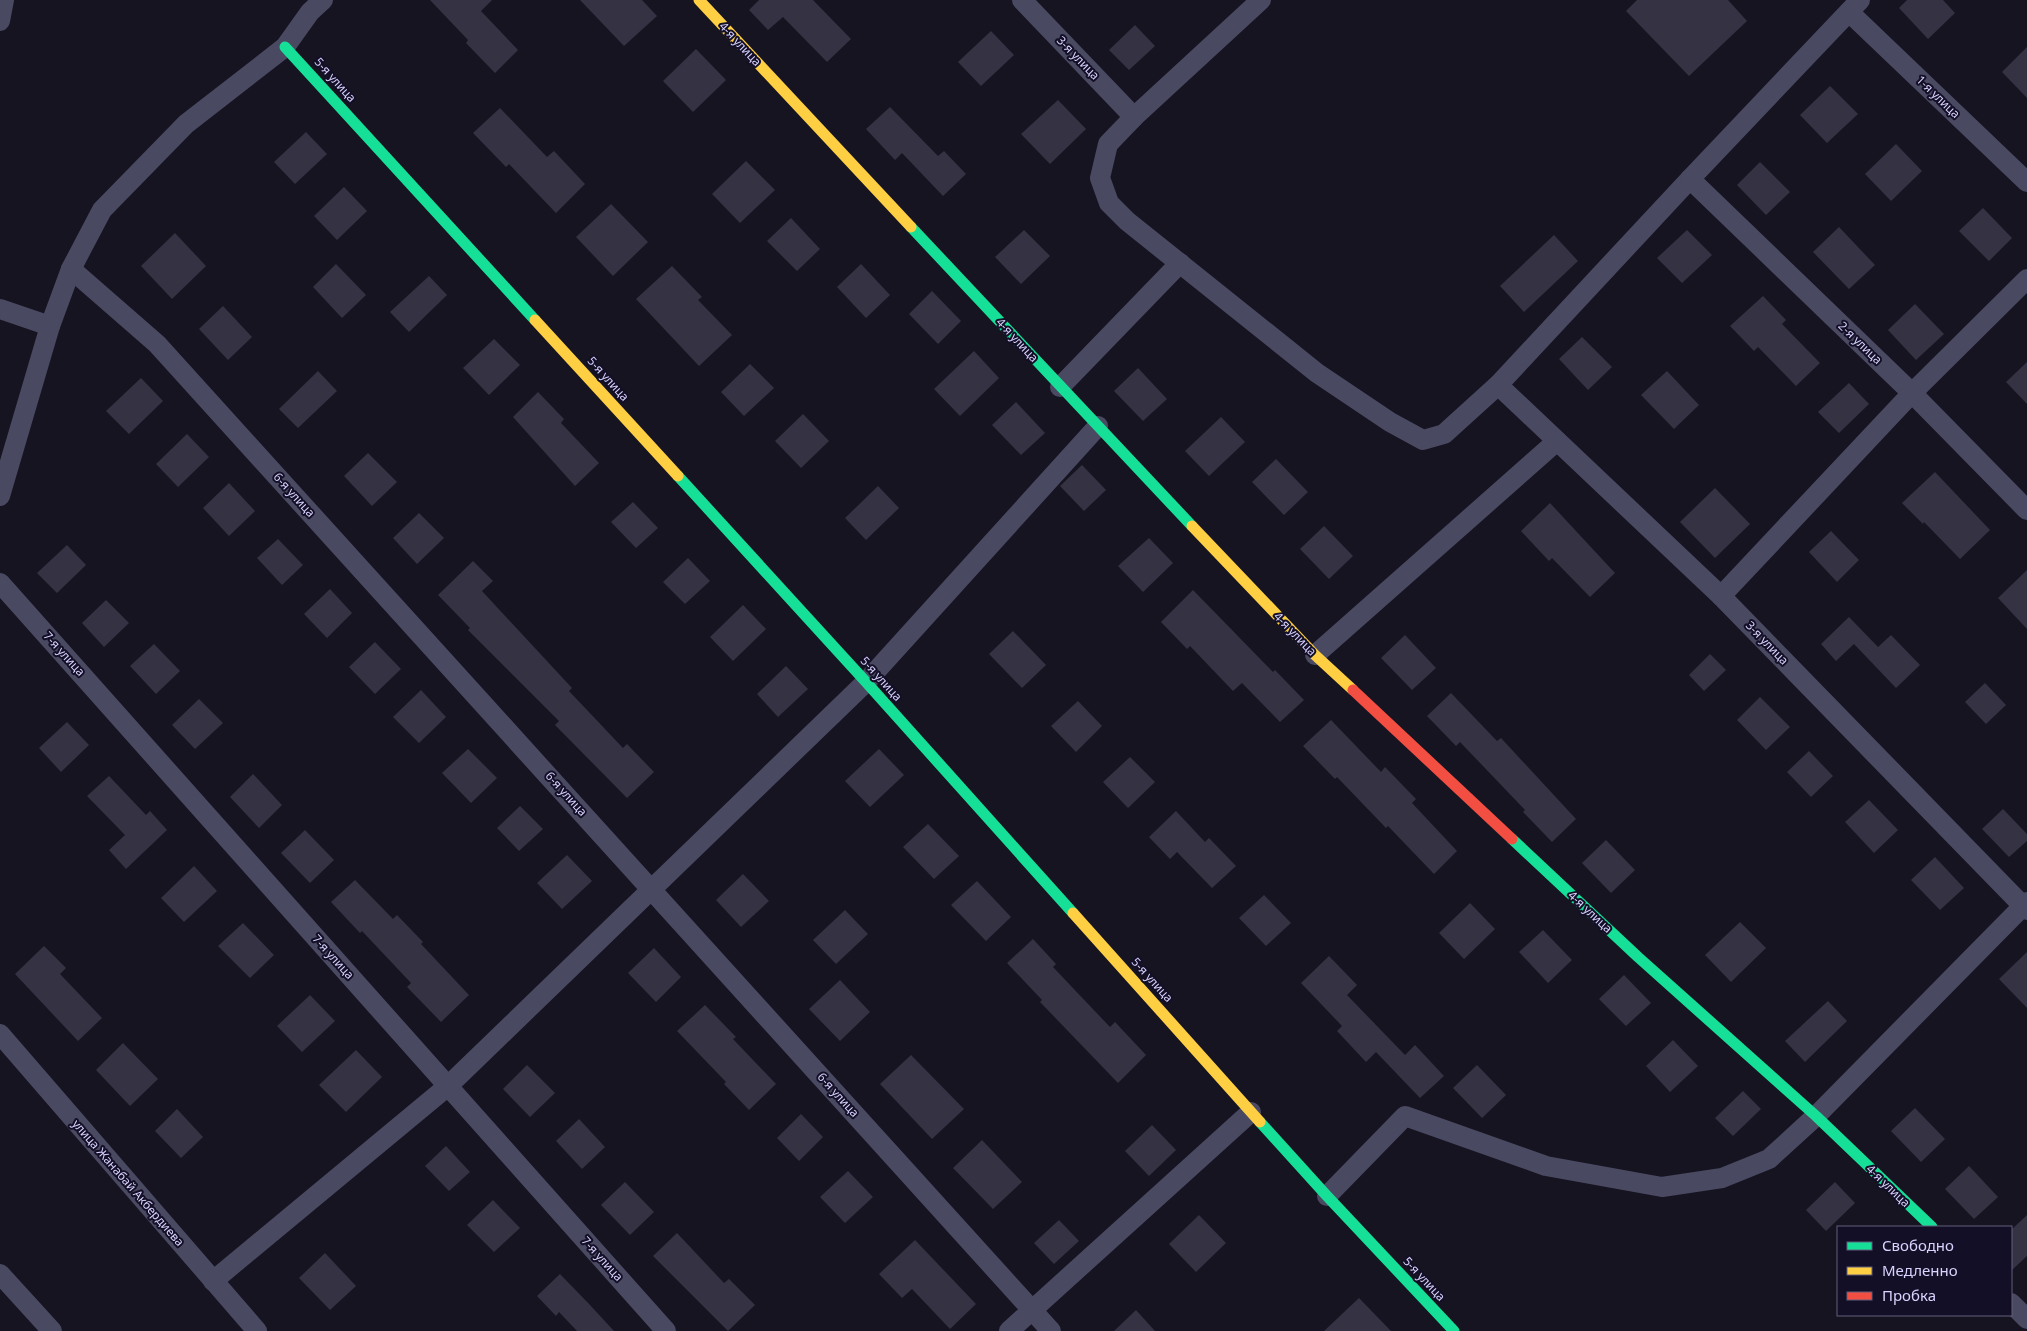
<svg xmlns="http://www.w3.org/2000/svg" width="2027" height="1331" viewBox="0 0 2027 1331" font-family="'Noto Sans',sans-serif">
<style>
.building{fill:#343243}
.lines{fill:none;stroke-linecap:round;stroke-linejoin:round}
.street{stroke:#4a4962;stroke-width:20}
.fast{stroke:#16e098;stroke-width:11}
.slow{stroke:#ffcf43;stroke-width:11}
.jam{stroke:#f24e42;stroke-width:11}
.labels{text-anchor:middle;stroke-width:4;stroke-linejoin:round;paint-order:stroke}
.street-label{font-size:12px;fill:#d9d4ff;stroke:#130f26}
</style>
<rect width="100%" height="100%" fill="#161421"/>
<g class="building">
<path d="M430 0H492L481 11 518 50 495 73 466 43 468 40Z"/>
<path d="M580 0H642L657 16 624 46Z"/>
<path d="M759 0H813L851 39 827 62 783 17 768 30 749 10Z"/>
<path d="M1637 0H1728L1747 21 1689 76 1626 11Z"/>
<path d="M1907 0H1943L1955 13 1928 39 1899 8Z"/>
<path d="M1135 25 1155 46 1129 70 1109 50Z"/>
<path d="M991 31 1014 55 981 86 958 62Z"/>
<path d="M2027 47V98L2002 72Z"/>
<path d="M696 49 726 80 693 112 663 81Z"/>
<path d="M1830 86 1858 114 1827 143 1800 115Z"/>
<path d="M1058 100 1086 129 1050 164 1021 134Z"/>
<path d="M890 107 938 156 944 151 966 174 943 196 902 153 895 160 866 129Z"/>
<path d="M500 108 547 157 554 151 585 184 556 213 509 164 506 167 473 133Z"/>
<path d="M306 132 327 154 295 184 274 162Z"/>
<path d="M1896 144 1922 171 1891 201 1865 174Z"/>
<path d="M746 161 775 190 740 223 712 194Z"/>
<path d="M1760 162 1790 192 1766 215 1737 185Z"/>
<path d="M344 187 367 211 337 240 314 216Z"/>
<path d="M611 204 648 242 613 276 576 237Z"/>
<path d="M1983 208 2012 238 1989 261 1959 231Z"/>
<path d="M791 218 820 249 797 271 767 241Z"/>
<path d="M1839 227 1875 265 1849 289 1813 252Z"/>
<path d="M1024 230 1050 256 1021 284 995 257Z"/>
<path d="M1687 230 1712 255 1682 283 1657 258Z"/>
<path d="M175 233 206 266 172 299 141 266Z"/>
<path d="M1554 235 1578 261 1524 312 1500 286Z"/>
<path d="M336 264 366 295 342 318 313 287Z"/>
<path d="M861 264 890 295 866 318 837 287Z"/>
<path d="M672 266 702 297 698 300 732 335 699 366 636 299Z"/>
<path d="M429 276 447 295 409 332 390 312Z"/>
<path d="M932 291 961 321 938 344 909 314Z"/>
<path d="M1763 296 1786 320 1782 324 1820 363 1796 386 1758 347 1754 351 1730 326Z"/>
<path d="M1915 304 1944 334 1916 360 1888 330Z"/>
<path d="M223 306 252 337 228 360 199 329Z"/>
<path d="M1582 337 1612 367 1588 390 1559 359Z"/>
<path d="M494 339 520 365 489 395 463 368Z"/>
<path d="M974 351 999 378 960 416 934 389Z"/>
<path d="M2027 362V404L2006 382Z"/>
<path d="M750 364 774 388 744 416 721 392Z"/>
<path d="M1138 368 1167 399 1143 421 1114 391Z"/>
<path d="M318 371 337 391 298 428 279 409Z"/>
<path d="M1667 371 1699 405 1674 429 1641 395Z"/>
<path d="M141 378 163 401 129 434 106 411Z"/>
<path d="M1849 383 1869 404 1839 433 1818 412Z"/>
<path d="M538 392 564 419 561 423 599 463 575 486 513 417Z"/>
<path d="M1016 402 1045 433 1021 455 992 425Z"/>
<path d="M803 414 829 441 801 468 775 441Z"/>
<path d="M1221 417 1245 442 1209 476 1185 451Z"/>
<path d="M187 434 209 457 178 487 156 464Z"/>
<path d="M368 453 397 482 372 506 344 476Z"/>
<path d="M1276 459 1308 492 1284 515 1252 482Z"/>
<path d="M1082 465 1106 490 1084 511 1060 486Z"/>
<path d="M1935 472 1990 530 1960 559 1924 522 1923 524 1902 503Z"/>
<path d="M229 483 255 511 229 536 203 508Z"/>
<path d="M878 486 899 508 866 540 845 518Z"/>
<path d="M1715 488 1750 524 1715 558 1680 522Z"/>
<path d="M633 502 658 528 636 548 611 522Z"/>
<path d="M1550 503 1615 573 1590 597 1552 558 1549 561 1521 531Z"/>
<path d="M419 513 444 538 417 564 393 538Z"/>
<path d="M1324 526 1353 556 1329 579 1300 549Z"/>
<path d="M1831 531 1859 560 1837 582 1809 552Z"/>
<path d="M1149 538 1173 563 1143 592 1118 566Z"/>
<path d="M278 539 303 565 282 585 257 558Z"/>
<path d="M67 545 86 565 57 593 37 573Z"/>
<path d="M688 558 710 581 685 604 663 582Z"/>
<path d="M473 561 493 581 482 591 572 688 569 691 623 748 627 744 654 772 627 798 555 725 559 721 468 630 470 628 438 595Z"/>
<path d="M2027 570V629L1998 598Z"/>
<path d="M330 589 352 613 327 638 304 614Z"/>
<path d="M1193 590 1273 672 1275 670 1304 700 1280 722 1242 683 1233 691 1190 646 1187 649 1161 622Z"/>
<path d="M106 600 129 623 104 647 82 623Z"/>
<path d="M743 605 766 629 733 661 710 637Z"/>
<path d="M1849 617 1878 647 1891 635 1920 665 1896 688 1854 644 1836 661 1821 644Z"/>
<path d="M1013 631 1046 665 1022 688 989 654Z"/>
<path d="M1405 635 1436 668 1412 690 1381 658Z"/>
<path d="M375 642 401 669 375 694 349 667Z"/>
<path d="M154 644 180 671 156 694 130 666Z"/>
<path d="M1710 654 1726 670 1704 691 1689 675Z"/>
<path d="M786 666 808 689 778 717 757 694Z"/>
<path d="M1985 683 2006 705 1986 724 1965 702Z"/>
<path d="M421 690 446 717 419 743 393 717Z"/>
<path d="M1451 693 1497 741 1501 738 1576 819 1552 842 1523 812 1525 810 1460 742 1456 746 1427 716Z"/>
<path d="M1760 697 1790 727 1766 750 1737 720Z"/>
<path d="M199 699 223 723 195 749 172 725Z"/>
<path d="M1078 701 1102 726 1076 752 1051 726Z"/>
<path d="M1331 720 1381 772 1385 767 1416 799 1412 803 1457 851 1434 874 1388 826 1386 828 1337 777 1335 779 1303 746Z"/>
<path d="M67 722 89 745 61 772 39 748Z"/>
<path d="M468 749 497 778 471 803 442 773Z"/>
<path d="M879 749 904 775 870 807 845 781Z"/>
<path d="M1809 751 1833 776 1811 797 1787 772Z"/>
<path d="M1130 757 1155 782 1128 808 1103 782Z"/>
<path d="M253 774 282 805 259 828 230 797Z"/>
<path d="M109 776 146 815 150 811 167 830 126 869 109 850 125 835 87 796Z"/>
<path d="M1869 800 1898 830 1874 853 1845 822Z"/>
<path d="M520 806 543 829 519 851 497 828Z"/>
<path d="M2003 809 2027 834V841L2009 857 1982 829Z"/>
<path d="M1176 811 1205 842 1209 838 1236 866 1212 888 1177 852 1170 859 1149 837Z"/>
<path d="M928 824 959 856 934 879 903 847Z"/>
<path d="M305 830 334 860 310 883 281 853Z"/>
<path d="M1606 840 1635 870 1611 893 1582 863Z"/>
<path d="M567 855 592 881 562 909 537 883Z"/>
<path d="M1935 857 1964 888 1940 910 1911 880Z"/>
<path d="M194 866 217 891 184 922 161 898Z"/>
<path d="M743 874 769 901 741 927 716 900Z"/>
<path d="M355 880 393 919 397 915 423 942 421 944 469 995 441 1022 407 987 411 983 362 931 360 933 331 902Z"/>
<path d="M977 881 1011 917 986 941 951 905Z"/>
<path d="M1264 895 1291 923 1266 946 1239 918Z"/>
<path d="M1470 903 1495 929 1464 959 1439 933Z"/>
<path d="M845 910 868 934 836 964 813 940Z"/>
<path d="M1740 922 1766 948 1731 982 1705 955Z"/>
<path d="M243 923 274 955 250 978 218 946Z"/>
<path d="M1543 930 1572 960 1548 983 1519 952Z"/>
<path d="M1033 939 1056 964 1053 967 1110 1027 1115 1022 1146 1055 1118 1083 1040 1002 1042 1000 1007 963Z"/>
<path d="M44 946 66 968 60 974 102 1018 78 1041 15 974Z"/>
<path d="M654 948 681 977 656 1002 628 973Z"/>
<path d="M2027 952V1008L1999 979Z"/>
<path d="M1329 956 1357 985 1347 995 1405 1055 1415 1045 1444 1076 1420 1098 1376 1052 1366 1062 1337 1031 1342 1026 1301 983Z"/>
<path d="M1624 975 1651 1003 1626 1026 1599 999Z"/>
<path d="M840 980 870 1012 840 1041 809 1009Z"/>
<path d="M310 995 335 1021 302 1052 277 1026Z"/>
<path d="M1828 1001 1847 1021 1805 1062 1785 1041Z"/>
<path d="M705 1005 736 1037 733 1039 776 1084 749 1110 724 1084 726 1082 677 1031Z"/>
<path d="M1673 1040 1698 1066 1670 1092 1646 1066Z"/>
<path d="M123 1043 158 1079 130 1106 96 1070Z"/>
<path d="M356 1050 382 1077 346 1112 319 1085Z"/>
<path d="M911 1055 964 1109 932 1139 880 1084Z"/>
<path d="M527 1065 555 1093 530 1117 503 1089Z"/>
<path d="M1477 1065 1506 1095 1482 1118 1453 1088Z"/>
<path d="M1743 1091 1761 1109 1733 1136 1715 1118Z"/>
<path d="M1915 1108 1945 1139 1921 1162 1891 1131Z"/>
<path d="M177 1109 203 1137 181 1158 155 1131Z"/>
<path d="M801 1114 823 1137 799 1161 777 1138Z"/>
<path d="M579 1119 605 1147 582 1169 556 1141Z"/>
<path d="M1152 1125 1176 1150 1149 1176 1125 1151Z"/>
<path d="M982 1140 1022 1182 993 1209 953 1168Z"/>
<path d="M446 1146 470 1172 449 1191 425 1166Z"/>
<path d="M1969 1166 1998 1197 1974 1219 1945 1189Z"/>
<path d="M848 1171 873 1197 845 1223 820 1197Z"/>
<path d="M625 1182 654 1212 630 1235 601 1205Z"/>
<path d="M1835 1182 1855 1203 1826 1231 1806 1210Z"/>
<path d="M493 1200 520 1228 494 1252 467 1225Z"/>
<path d="M1199 1215 1226 1243 1196 1272 1169 1244Z"/>
<path d="M2027 1215V1256L2011 1271V1230Z"/>
<path d="M1059 1220 1079 1241 1054 1264 1034 1243Z"/>
<path d="M677 1233 724 1283 729 1279 755 1305 728 1331 653 1256Z"/>
<path d="M915 1240 976 1304 950 1329 912 1289 902 1298 879 1274Z"/>
<path d="M325 1253 356 1286 330 1310 299 1278Z"/>
<path d="M560 1274 590 1305 614 1331H577L559 1312 556 1316 537 1296Z"/>
<path d="M1359 1298 1391 1331H1324Z"/>
<path d="M1136 1310 1155 1331H1114Z"/>
</g>
<g class="lines">
<g class="street">
<path d="M1022 0 1134 117"/>
<path d="M1261 0 1134 117 1108 144 1100 178 1109 203 1127 221 1317 373 1390 422 1423 440 1444 434 1498 385 1690 179 1860 0"/>
<path d="M1849 12 2027 182"/>
<path d="M0 21 4 0"/>
<path d="M1690 179 1912 393 2027 510"/>
<path d="M71 269 157 344 1051 1331"/>
<path d="M0 309 50 326"/>
<path d="M1498 385 1721 596 2027 910"/>
<path d="M1060 387 1180 263"/>
<path d="M0 496 50 326 71 269 102 210 186 124 285 47 310 12 323 0"/>
<path d="M0 583 666 1331"/>
<path d="M1721 596 1912 393 2027 279"/>
<path d="M1315 655 1557 441"/>
<path d="M0 1034 257 1331"/>
<path d="M1327 1196 1405 1116 1546 1166 1662 1187 1722 1178 1769 1159 1816 1116 2027 902"/>
<path d="M0 1274 52 1331"/>
<path d="M213 1281 448 1086 866 682 1098 426"/>
<path d="M2011 1303 2027 1319"/>
<path d="M1009 1331 1251 1112"/>
</g>
<g class="fast">
<path d="M285 47 535 320"/>
<path d="M911 227 1192 526"/>
<path d="M678 476 866 682 1073 913"/>
<path d="M1512 839 1638 957 1816 1116 1932 1227"/>
<path d="M1260 1122 1327 1196 1454 1331"/>
</g>
<g class="slow">
<path d="M699 0 911 227"/>
<path d="M535 320 678 476"/>
<path d="M1192 526 1315 655 1353 690"/>
<path d="M1073 913 1260 1122"/>
</g>
<path class="jam" d="M1353 690 1512 839"/>
</g>
<g class="labels">
<g class="street-label">
<text transform="translate(740 44) rotate(47)" y="4">4-я улица</text>
<text transform="translate(1078 58) rotate(46)" y="4">3-я улица</text>
<text transform="translate(335 80) rotate(48)" y="4">5-я улица</text>
<text transform="translate(1938 97) rotate(44)" y="4">1-я улица</text>
<text transform="translate(1017 340) rotate(47)" y="4">4-я улица</text>
<text transform="translate(1860 343) rotate(44)" y="4">2-я улица</text>
<text transform="translate(608 379) rotate(48)" y="4">5-я улица</text>
<text transform="translate(294 495) rotate(48)" y="4">6-я улица</text>
<text transform="translate(1295 634) rotate(46)" y="4">4-я улица</text>
<text transform="translate(1767 643) rotate(46)" y="4">3-я улица</text>
<text transform="translate(64 654) rotate(48)" y="4">7-я улица</text>
<text transform="translate(881 679) rotate(48)" y="4">5-я улица</text>
<text transform="translate(566 794) rotate(48)" y="4">6-я улица</text>
<text transform="translate(1590 912) rotate(43)" y="4">4-я улица</text>
<text transform="translate(333 957) rotate(48)" y="4">7-я улица</text>
<text transform="translate(1152 980) rotate(48)" y="4">5-я улица</text>
<text transform="translate(838 1095) rotate(48)" y="4">6-я улица</text>
<text transform="translate(128 1183) rotate(49)" y="4">улица Жанабай Акбердиева</text>
<text transform="translate(1888 1186) rotate(44)" y="4">4-я улица</text>
<text transform="translate(602 1259) rotate(48)" y="4">7-я улица</text>
<text transform="translate(1424 1279) rotate(47)" y="4">5-я улица</text>
</g>
</g>
<rect x="1837" y="1226" width="175" height="90" fill="#130f26" stroke="#625e7d"/>
<rect x="1847" y="1242" width="25" height="8" fill="#16e098" stroke="#625e7d"/>
<text x="1882" y="1251" font-size="15" fill="#d9d4ff">Свободно</text>
<rect x="1847" y="1267" width="25" height="8" fill="#ffcf43" stroke="#625e7d"/>
<text x="1882" y="1276" font-size="15" fill="#d9d4ff">Медленно</text>
<rect x="1847" y="1292" width="25" height="8" fill="#f24e42" stroke="#625e7d"/>
<text x="1882" y="1301" font-size="15" fill="#d9d4ff">Пробка</text>
</svg>
